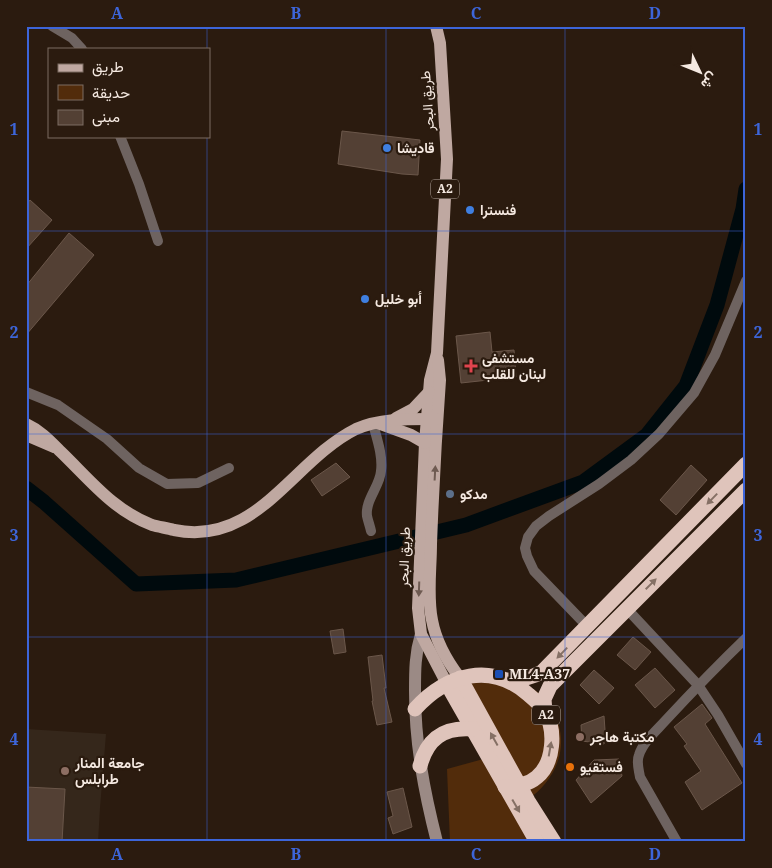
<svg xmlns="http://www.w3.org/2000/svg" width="772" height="868" viewBox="0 0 772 868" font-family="'Noto Serif',Vazirmatn,serif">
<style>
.education{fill:#35271b}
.green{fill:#522c0b}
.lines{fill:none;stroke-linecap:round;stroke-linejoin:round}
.river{stroke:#000a0d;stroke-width:15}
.building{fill:#534034;stroke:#6b574a}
.street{stroke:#6e6360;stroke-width:10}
.secondary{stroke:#9b8a85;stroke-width:12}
.primary{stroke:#bfa8a1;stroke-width:12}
.highway{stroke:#dfc4bb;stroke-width:15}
.oneway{fill:#6e5a51}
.oneway2{fill:#857065}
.grid{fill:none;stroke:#3d65d9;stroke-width:1;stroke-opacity:0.55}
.shop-dot{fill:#3f7fe0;stroke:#2b1b0f;stroke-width:2}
.health-dot{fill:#e0444e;stroke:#2b1b0f;stroke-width:2}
.service-dot{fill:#5c6f8a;stroke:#2b1b0f;stroke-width:2}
.transit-dot{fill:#1a4fb4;stroke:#2b1b0f;stroke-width:2}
.education-dot{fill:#8d6e63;stroke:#2b1b0f;stroke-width:2}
.food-dot{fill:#e8710a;stroke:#2b1b0f;stroke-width:2}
.labels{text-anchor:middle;stroke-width:4.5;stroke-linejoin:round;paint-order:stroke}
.shield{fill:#2b1b0f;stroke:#b8aba2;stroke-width:1}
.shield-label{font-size:12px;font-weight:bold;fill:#f5e9e1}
.street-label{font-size:14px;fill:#f5e9e1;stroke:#2b1b0f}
.poi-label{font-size:14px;font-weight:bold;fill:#f5e9e1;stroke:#2b1b0f;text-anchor:start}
.neatline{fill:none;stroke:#3d65d9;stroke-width:2}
.grid-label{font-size:16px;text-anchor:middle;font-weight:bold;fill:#3d65d9}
</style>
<rect width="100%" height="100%" fill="#2b1b0f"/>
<path class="education" d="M26 729 106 734 100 808 98 842H26Z"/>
<path class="green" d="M474 682C486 683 522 684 531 688 540 692 548 702 552 710 572 743 557 780 527 800L535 842H450L447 769 498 755 466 685Z"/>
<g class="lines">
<path class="river" d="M26 488 44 502 136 584 236 580 466 525 583 482 647 435 686 386 717 305 743 209 746 189"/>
</g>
<g class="building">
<path d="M342 131 420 140 418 175 402 174 338 164Z"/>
<path d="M30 200 52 220 26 249V205Z"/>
<path d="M69 233 94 255 26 335V286Z"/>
<path d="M490 332 492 352 514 350 516 377 461 383 456 336Z"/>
<path d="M336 463 350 477 322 496 311 480Z"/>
<path d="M691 465 707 480 676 515 660 500Z"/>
<path d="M343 629 346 652 334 654 330 631Z"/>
<path d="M633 637 651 652 635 670 617 655Z"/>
<path d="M382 655 386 688H384L392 722 377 725 372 701H373L368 657Z"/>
<path d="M655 668 675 690 655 708 635 685Z"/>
<path d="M594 670 614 688 599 704 580 685Z"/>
<path d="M702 704 712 718 705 724 742 783 702 810 685 782 701 771 684 746 687 744 674 727Z"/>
<path d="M604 716 605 730 604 744 582 741 581 725Z"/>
<path d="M619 759 622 776 591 803 576 780 594 760Z"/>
<path d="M26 787 65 789 62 842H26Z"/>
<path d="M403 788 412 827 393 834 388 818 393 816 387 792Z"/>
</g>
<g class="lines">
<g class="street">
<path d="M52 26 72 38 82 49"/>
<path d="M120 136 139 184 158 241"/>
<path d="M26 392 58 405 107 439 139 468 167 484 198 483 229 468"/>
<path d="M371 531C370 526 368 521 367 516 365 500 380 486 381 471 383 456 377 439 373 424"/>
<path d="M627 609 698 685 718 715 746 764"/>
<path d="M587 626 534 571 527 556 525 548 528 537 536 526 549 516 599 484 631 460 659 434 694 393 715 355 746 281"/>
<path d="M677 842 640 777C639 770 636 762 639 755 643 742 656 731 665 721 691 693 718 665 746 638"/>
</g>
<path class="secondary" d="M421 634C415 654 415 670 415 691 415 744 424 791 437 842"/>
<g class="primary">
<path d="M436 26 440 43 447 159 437 353 430 380 425 443 418 608 421 634 447 684"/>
<path d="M438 360 440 380C436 435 433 490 431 544 431 569 427 596 432 620 436 642 447 661 460 678"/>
<path d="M396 418 413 409 429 392"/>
<path d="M378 423 411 435 425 443"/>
<path d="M26 424C41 431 50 441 61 452 91 481 113 510 152 525 159 527 167 528 174 530 257 547 292 461 356 429 380 418 411 419 437 419"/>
<path d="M26 435 54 447"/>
</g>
<g class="highway">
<path d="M460 678 528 801 554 842"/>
<path d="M509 680C522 680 531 678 542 672L746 464"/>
<path d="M447 684 537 842"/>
<path d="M415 709C447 674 491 661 529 695 535 700 542 706 545 712 556 730 554 763 537 777 528 785 517 786 505 787"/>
<path d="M545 712 544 699 550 686 746 490"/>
<path d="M420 766C427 739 443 727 472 729"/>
</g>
</g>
<defs><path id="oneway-solid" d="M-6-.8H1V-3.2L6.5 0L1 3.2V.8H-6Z" transform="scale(1.25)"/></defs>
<g class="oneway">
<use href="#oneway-solid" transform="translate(435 473) rotate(-87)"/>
<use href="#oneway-solid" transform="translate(419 589) rotate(92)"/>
</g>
<g class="oneway2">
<use href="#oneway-solid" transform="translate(712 499) rotate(134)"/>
<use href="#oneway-solid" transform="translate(651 584) rotate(-45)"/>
<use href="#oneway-solid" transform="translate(562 653) rotate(134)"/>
<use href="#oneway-solid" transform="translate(494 739) rotate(-119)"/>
<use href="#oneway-solid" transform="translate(550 749) rotate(-80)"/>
<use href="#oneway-solid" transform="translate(516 806) rotate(60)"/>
</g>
<path class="grid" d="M207 26V49M386 26V842M565 26V842M207 136V842M26 231H746M26 434H746M26 637H746"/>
<g class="shop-dot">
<circle cx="387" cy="148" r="5"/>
<circle cx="470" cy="210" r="5"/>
<circle cx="365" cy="299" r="5"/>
</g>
<path class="health-dot" d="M468.5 358.5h5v5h5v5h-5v5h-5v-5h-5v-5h5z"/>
<circle class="service-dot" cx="450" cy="494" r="5"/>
<rect class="transit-dot" x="494" y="669" width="10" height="10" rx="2.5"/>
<g class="education-dot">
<circle cx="580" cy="737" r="5"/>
<circle cx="65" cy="771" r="5"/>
</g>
<circle class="food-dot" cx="570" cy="767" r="5"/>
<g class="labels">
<g class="shield">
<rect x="431" y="179.5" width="28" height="19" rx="4"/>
<rect x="532" y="705.5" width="28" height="19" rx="4"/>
</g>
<g class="shield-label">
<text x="445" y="193">A2</text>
<text x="546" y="719">A2</text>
</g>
<g class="street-label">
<text transform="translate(427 101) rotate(-94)" y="5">طريق البحر</text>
<text transform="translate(404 557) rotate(-88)" y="5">طريق البحر</text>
</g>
<g class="poi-label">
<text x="397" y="153">قاديشا</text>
<text x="480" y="215">فنسترا</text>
<text x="375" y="304">أبو خليل</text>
<text x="482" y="363">مستشفى<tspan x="482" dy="16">لبنان للقلب</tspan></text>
<text x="460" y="499">مدكو</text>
<text x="509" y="679">ML4-A37</text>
<text x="590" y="742">مكتبة هاجر</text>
<text x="75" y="768">جامعة المنار<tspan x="75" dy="16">طرابلس</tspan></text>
<text x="580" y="772">فستقيو</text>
</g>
</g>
<rect width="772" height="868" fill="none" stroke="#2b1b0f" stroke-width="55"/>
<rect x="48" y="48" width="162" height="90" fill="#2b1b0f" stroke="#7c6d63"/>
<rect x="58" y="64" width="25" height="8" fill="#bfa8a1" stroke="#7c6d63"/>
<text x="92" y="72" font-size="15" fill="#f5e9e1">طريق</text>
<rect x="58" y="85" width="25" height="15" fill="#522c0b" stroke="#7c6d63"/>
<text x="92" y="98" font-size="15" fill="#f5e9e1">حديقة</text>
<rect x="58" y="110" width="25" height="15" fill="#534034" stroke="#7c6d63"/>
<text x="92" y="122" font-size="15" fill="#f5e9e1">مبنى</text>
<g transform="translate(700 72) rotate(133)" stroke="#2b1b0f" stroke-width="4" paint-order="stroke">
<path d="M0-4L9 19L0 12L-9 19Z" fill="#f5e9e1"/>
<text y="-8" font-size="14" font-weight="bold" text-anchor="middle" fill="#f5e9e1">ش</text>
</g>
<rect x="28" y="28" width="716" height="812" class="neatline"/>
<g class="grid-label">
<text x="117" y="19">A</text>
<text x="296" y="19">B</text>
<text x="476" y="19">C</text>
<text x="655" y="19">D</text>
<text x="14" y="135">1</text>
<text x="758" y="135">1</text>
<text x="14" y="338">2</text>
<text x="758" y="338">2</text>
<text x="14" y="541">3</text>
<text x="758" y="541">3</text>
<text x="14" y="745">4</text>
<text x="758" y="745">4</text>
<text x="117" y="860">A</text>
<text x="296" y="860">B</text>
<text x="476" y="860">C</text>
<text x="655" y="860">D</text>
</g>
</svg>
